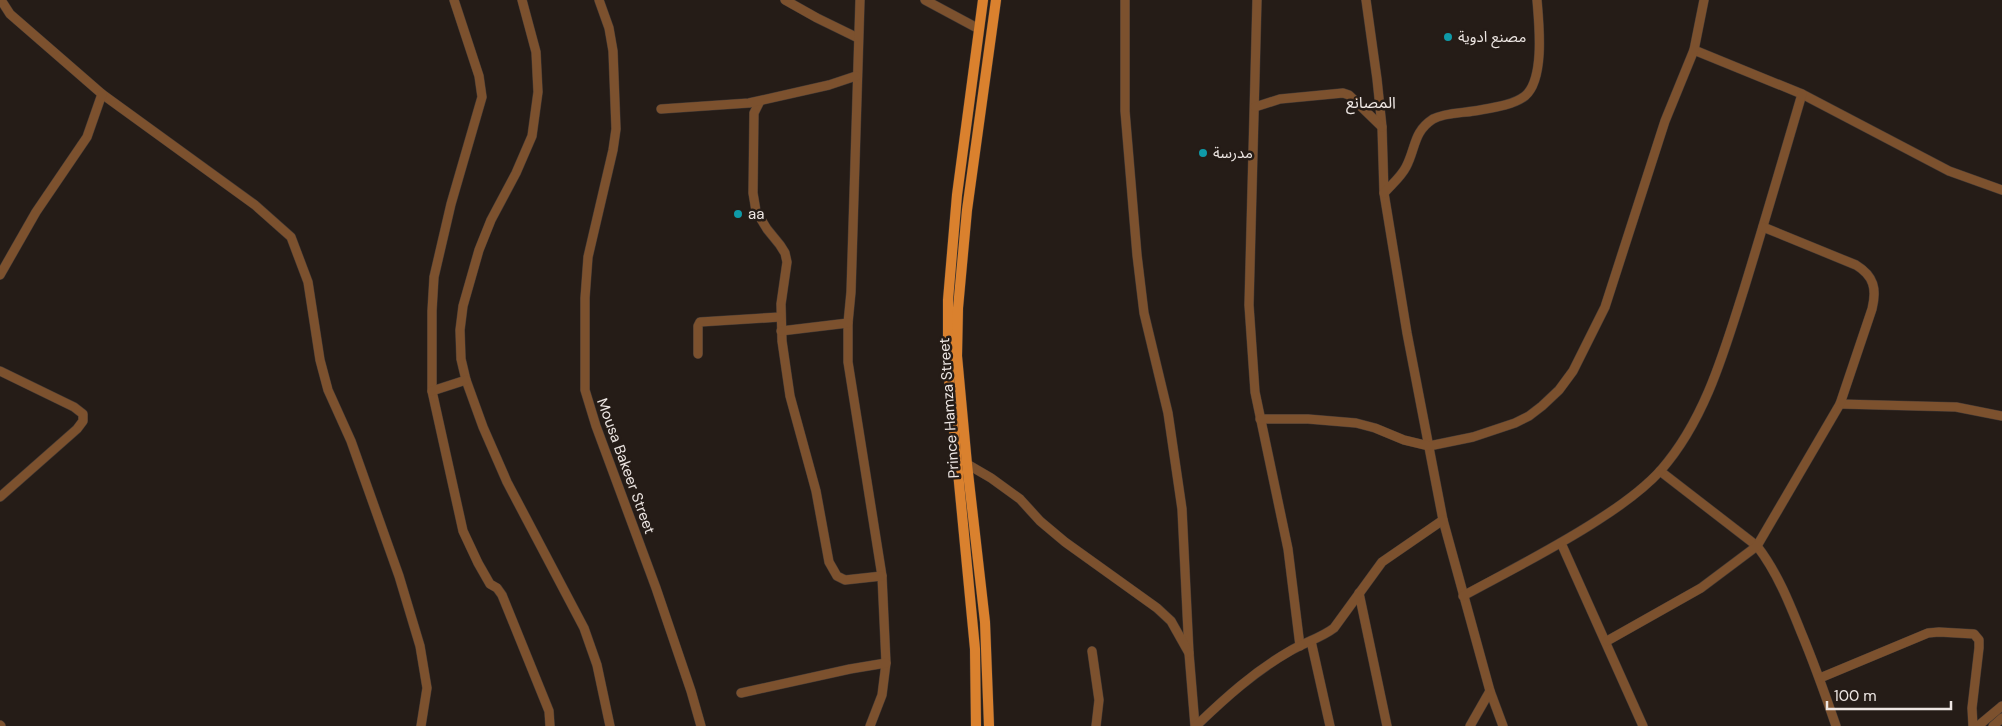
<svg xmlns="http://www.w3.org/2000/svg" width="2002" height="726" viewBox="0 0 2002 726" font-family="'DM Sans','Noto Sans Arabic',sans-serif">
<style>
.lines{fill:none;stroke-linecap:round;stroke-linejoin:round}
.minor-casing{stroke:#413834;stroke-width:10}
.major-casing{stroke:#413834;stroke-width:11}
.minor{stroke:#7c512e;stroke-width:9}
.major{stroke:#da812e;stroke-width:10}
.culture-dot{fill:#0f9aa8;stroke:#251c17;stroke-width:2}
.labels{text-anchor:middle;stroke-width:5;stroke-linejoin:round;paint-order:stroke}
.poi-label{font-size:15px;fill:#ede6e3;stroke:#251c17;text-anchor:start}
.street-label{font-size:15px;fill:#ede6e3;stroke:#251c17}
.neighbourhood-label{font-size:16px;fill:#ede6e3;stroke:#251c17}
</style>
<rect width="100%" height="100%" fill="#251c17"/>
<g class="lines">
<defs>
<g id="minor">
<path d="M1 0 10 14 102 94 255 205 291 237 308 282 320 360 328 390 351 441 399 576 420 646 427 688 421 726"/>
<path d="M454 0 479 76 482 97 451 204 434 277 432 311V391L463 531 478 563 490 584 497 588 502 595 549 711 550 726"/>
<path d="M522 0 536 52 538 92 532 136 516 173 491 220 479 250 463 306 460 330 461 359 466 380 483 427 507 482 584 628 597 665 610 726"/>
<path d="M599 0 609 28 613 51 616 129 613 150 588 257 585 298V390L596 426 656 588 691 691 701 726"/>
<path d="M785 0 817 18 858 38"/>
<path d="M860 0 851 292 848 323V362L882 576 886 663 882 695 870 726"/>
<path d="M925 0 979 29"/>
<path d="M1125 0V111L1137 255 1144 313 1168 413 1182 509 1189 653 1195 726"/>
<path d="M1257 0 1249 305 1255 392 1288 549 1300 646"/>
<path d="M1366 0 1377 79 1382 127 1384 193 1407 333 1443 520 1490 691 1503 726"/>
<path d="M1694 50 1802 94 1949 171 2002 190"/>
<path d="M760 101 754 113 753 193 756 211 767 229 780 245 785 253 787 262 781 304 782 341 790 396 816 491 829 562 837 576 845 580 882 576"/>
<path d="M1255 107 1280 99 1343 93 1349 95 1382 127"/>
<path d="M661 109 749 103 829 85 856 76"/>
<path d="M1384 193C1391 185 1401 177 1406 167 1416 148 1413 132 1433 119 1444 113 1462 113 1474 111 1490 108 1512 106 1525 96 1545 79 1539 24 1537 0"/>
<path d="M0 275 36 212 87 137 102 94"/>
<path d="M781 331 848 323"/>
<path d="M698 354V326L700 322 780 317"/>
<path d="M0 371 74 407 83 414V421L77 429 0 497"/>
<path d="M432 391 466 380"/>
<path d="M1840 404 1956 407 2002 416"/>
<path d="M1260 419H1308L1356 423 1375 428 1404 440 1429 446 1473 437 1515 423 1529 416 1542 406 1559 390 1573 371 1605 307 1665 121 1694 50 1704 0"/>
<path d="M967 464 991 478 1020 499 1040 521 1065 542 1157 608 1171 621 1189 653"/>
<path d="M1660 471 1757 546C1777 572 1789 602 1801 632 1814 663 1825 694 1836 726"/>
<path d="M1561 543 1643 726"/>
<path d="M1359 593 1387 726"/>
<path d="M1463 596C1509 571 1555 548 1598 520 1620 506 1643 490 1661 470 1705 420 1724 352 1744 289 1764 224 1783 159 1802 94"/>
<path d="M1311 641 1330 726"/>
<path d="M1607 641 1701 588 1757 546 1840 404 1872 309C1877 289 1874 276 1856 265L1763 227"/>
<path d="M1092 651 1099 700 1096 726"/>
<path d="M1820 678 1928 633 1939 632 1974 634 1979 640V648L1972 708 1973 726"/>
<path d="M741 693 850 669 886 663"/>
<path d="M0 725 1 726"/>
<path d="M1196 726C1225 698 1255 671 1290 651 1305 642 1321 638 1334 628L1382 562 1443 520"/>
<path d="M1470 726 1490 691"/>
<path d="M1978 726 2002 706"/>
<path d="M1993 726 2002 718"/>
</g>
<g id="major">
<path d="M976 726 975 649 948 368V300L957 195 983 0"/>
<path d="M989 726 985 622 967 464 957 356 958 308 967 210 996 0"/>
</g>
</defs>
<use href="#minor" class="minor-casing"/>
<use href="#major" class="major-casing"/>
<use href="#minor" class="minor"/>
<use href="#major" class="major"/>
</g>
<g class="culture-dot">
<circle cx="1448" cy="37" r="5"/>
<circle cx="1203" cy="153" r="5"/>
<circle cx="738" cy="214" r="5"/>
</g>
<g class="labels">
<g class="poi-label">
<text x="1458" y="42">مصنع ادوية</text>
<text x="1213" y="158">مدرسة</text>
<text x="748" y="219">aa</text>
</g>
<g class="street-label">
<text transform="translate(949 408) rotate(-94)" y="5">Prince Hamza Street</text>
<text transform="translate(626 466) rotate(70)" y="5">Mousa Bakeer Street</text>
</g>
<g class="neighbourhood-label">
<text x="1371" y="108">المصانع</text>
</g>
</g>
<path d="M1827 701v8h124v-8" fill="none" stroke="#ede6e3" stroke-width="2.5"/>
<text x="1834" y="701" font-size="15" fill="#ede6e3" stroke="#251c17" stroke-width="4" paint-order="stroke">100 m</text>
</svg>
